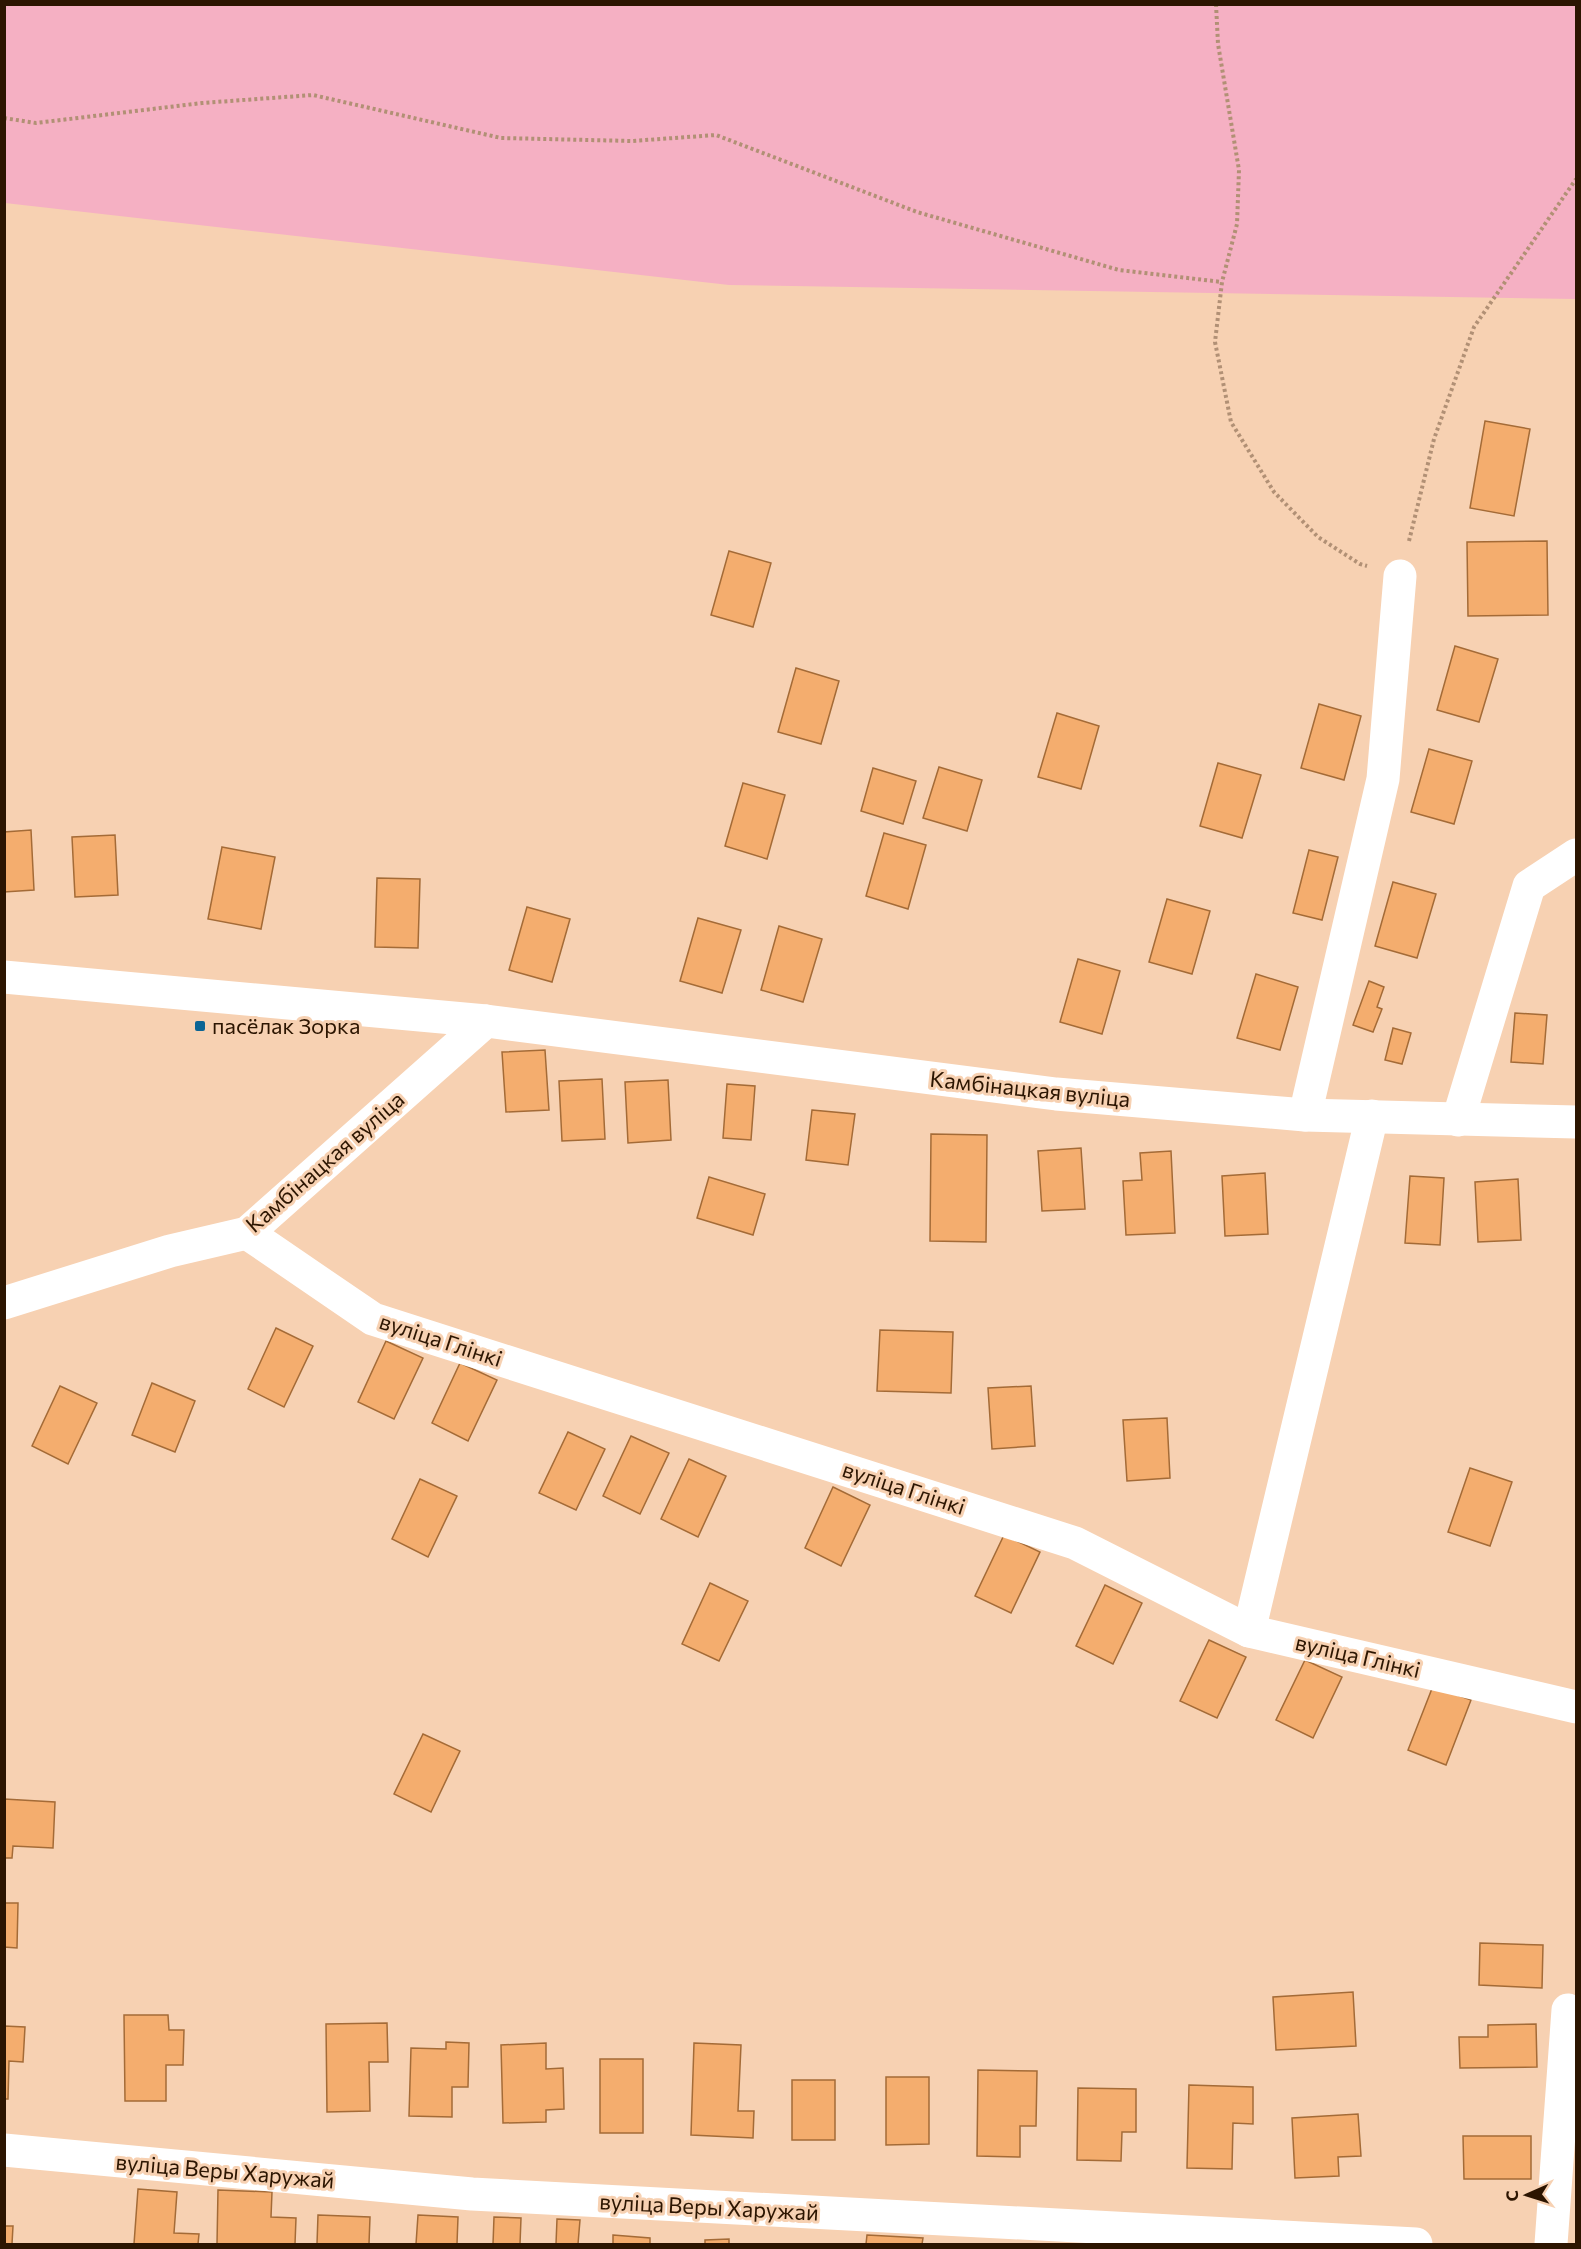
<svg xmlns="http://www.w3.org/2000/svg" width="1581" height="2249" viewBox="0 0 1581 2249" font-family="Commissioner,sans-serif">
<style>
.green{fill:#f5b0c3}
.building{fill:#f4ad6e;stroke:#a46b37;stroke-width:1.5}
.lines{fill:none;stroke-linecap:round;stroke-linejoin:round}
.path{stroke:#b19075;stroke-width:4;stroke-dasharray:3 3;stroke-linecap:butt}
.minor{stroke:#fff;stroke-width:33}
.poi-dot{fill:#0b6494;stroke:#f7d1b2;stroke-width:2}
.labels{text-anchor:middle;stroke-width:6;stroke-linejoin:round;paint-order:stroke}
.poi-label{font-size:22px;fill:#2c1501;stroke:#f7d1b2;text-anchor:start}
.street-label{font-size:22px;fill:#2c1501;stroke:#f7d1b2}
</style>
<rect width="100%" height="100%" fill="#f7d1b2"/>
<path class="green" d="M5 4 1576 5V299L729 285 5 203Z"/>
<g class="building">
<path d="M1485 421 1530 429 1514 516 1470 508Z"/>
<path d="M1547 541 1548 615 1468 616 1467 542Z"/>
<path d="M729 551 771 563 753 627 711 615Z"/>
<path d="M1455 646 1498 659 1479 722 1437 710Z"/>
<path d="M796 668 839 681 821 744 778 732Z"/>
<path d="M1319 704 1361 716 1344 780 1301 768Z"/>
<path d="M1057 713 1099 726 1081 789 1038 777Z"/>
<path d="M1429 749 1472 761 1454 824 1411 812Z"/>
<path d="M1218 763 1261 775 1242 838 1200 826Z"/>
<path d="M939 767 982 780 967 831 923 818Z"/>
<path d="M873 768 916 781 903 824 861 811Z"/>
<path d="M743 783 785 795 767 859 725 846Z"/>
<path d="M31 830 34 890 4 892V832Z"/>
<path d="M884 833 926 845 908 909 866 896Z"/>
<path d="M115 835 118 895 75 897 72 837Z"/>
<path d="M222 847 275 857 261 929 208 919Z"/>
<path d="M1309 850 1338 857 1322 920 1293 913Z"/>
<path d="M377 878 420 879 418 948 375 947Z"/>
<path d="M1393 882 1436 894 1417 958 1375 946Z"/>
<path d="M1167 899 1210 911 1192 974 1149 962Z"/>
<path d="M527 907 570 919 552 982 509 970Z"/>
<path d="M698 918 741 930 722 993 680 981Z"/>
<path d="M779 926 822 939 803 1002 761 990Z"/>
<path d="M1078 959 1120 971 1102 1034 1060 1022Z"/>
<path d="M1256 974 1298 987 1280 1050 1237 1038Z"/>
<path d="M1369 981 1384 987 1377 1007 1382 1009 1373 1032 1353 1025Z"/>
<path d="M1515 1013 1547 1015 1543 1064 1511 1062Z"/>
<path d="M1393 1028 1411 1033 1402 1064 1385 1060Z"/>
<path d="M545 1050 549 1110 506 1112 502 1052Z"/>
<path d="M602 1079 605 1139 562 1141 559 1081Z"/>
<path d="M668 1080 671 1140 628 1143 625 1082Z"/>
<path d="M727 1084 755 1086 751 1140 723 1138Z"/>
<path d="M812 1110 855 1114 848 1165 806 1160Z"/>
<path d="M931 1134 987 1135 986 1242 930 1241Z"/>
<path d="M1081 1148 1085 1209 1042 1211 1038 1151Z"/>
<path d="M1171 1151 1175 1233 1126 1235 1123 1181 1142 1180 1140 1153Z"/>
<path d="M1265 1173 1268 1234 1225 1236 1222 1176Z"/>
<path d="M1410 1176 1444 1178 1440 1245 1405 1243Z"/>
<path d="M709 1177 765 1194 753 1235 697 1218Z"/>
<path d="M1518 1179 1521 1240 1478 1242 1475 1182Z"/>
<path d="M276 1328 313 1346 284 1407 248 1389Z"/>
<path d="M880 1330 953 1332 951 1393 877 1391Z"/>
<path d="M386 1341 423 1358 394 1419 358 1402Z"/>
<path d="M460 1363 497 1380 468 1441 432 1423Z"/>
<path d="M152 1383 195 1401 175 1452 132 1435Z"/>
<path d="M60 1386 97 1403 68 1464 32 1446Z"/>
<path d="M1031 1386 1035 1446 992 1449 988 1388Z"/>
<path d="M1167 1418 1170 1478 1127 1481 1123 1420Z"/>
<path d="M568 1432 605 1449 576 1510 539 1493Z"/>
<path d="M631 1436 669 1453 640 1514 603 1496Z"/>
<path d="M689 1459 726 1476 698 1537 661 1519Z"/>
<path d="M1470 1468 1512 1482 1490 1546 1448 1532Z"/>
<path d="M420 1479 457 1496 428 1557 392 1539Z"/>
<path d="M833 1487 870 1505 841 1566 805 1548Z"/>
<path d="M1004 1535 1040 1552 1011 1613 975 1596Z"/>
<path d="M710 1583 748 1601 719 1661 682 1644Z"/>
<path d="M1105 1585 1142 1603 1113 1664 1076 1646Z"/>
<path d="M1209 1640 1246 1657 1217 1718 1180 1701Z"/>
<path d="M1305 1660 1342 1677 1313 1738 1276 1720Z"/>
<path d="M1433 1686 1471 1700 1446 1765 1408 1750Z"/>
<path d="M423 1734 460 1751 431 1812 394 1794Z"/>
<path d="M4 1799 55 1802 53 1848 13 1846 12 1858H4Z"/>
<path d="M4 1903H18L17 1948 4 1947Z"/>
<path d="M1480 1943 1543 1945 1542 1988 1479 1985Z"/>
<path d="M1353 1992 1356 2046 1276 2050 1273 1997Z"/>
<path d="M124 2015H168L169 2030H184L183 2065H166V2101H125Z"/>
<path d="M387 2023 388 2062H369L370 2111 327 2112 326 2024Z"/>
<path d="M1536 2024 1537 2067 1460 2068 1459 2037H1488V2025Z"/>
<path d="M4 2026 25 2027 23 2062 9 2061 8 2099H4Z"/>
<path d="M446 2042 469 2043 468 2087H452V2117L409 2116 411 2048 446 2049Z"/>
<path d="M546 2043V2069L563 2068 564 2109 546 2110V2122L503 2123 501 2045Z"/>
<path d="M694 2043 741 2045 738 2111H754L753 2138 691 2135Z"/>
<rect x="600" y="2059" width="43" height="74"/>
<path d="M978 2070 1037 2071 1036 2126H1020V2157L977 2156Z"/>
<path d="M886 2077H929V2144L886 2145Z"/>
<rect x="792" y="2080" width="43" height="60"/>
<path d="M1189 2085 1253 2087V2124L1233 2123 1232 2169 1187 2168Z"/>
<path d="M1078 2088 1136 2089V2132H1122L1121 2161 1077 2160Z"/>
<path d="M1358 2114 1361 2156 1338 2157 1339 2176 1295 2178 1292 2118Z"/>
<path d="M1463 2136H1531V2179H1464Z"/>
<path d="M138 2189 177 2192 174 2233 199 2234 198 2244H134Z"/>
<path d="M218 2190 272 2192 271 2217 296 2218 295 2244H217Z"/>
<path d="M318 2215 370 2217 369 2244H317Z"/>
<path d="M418 2215 458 2217 457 2244H416Z"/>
<path d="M494 2217 521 2218 520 2244H493Z"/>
<path d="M557 2219 580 2220 578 2244H556Z"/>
<path d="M4 2226H13L12 2244H4Z"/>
<path d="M613 2235 650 2238V2244H613Z"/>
<path d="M867 2235 923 2238 922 2244H866Z"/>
<path d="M729 2239V2244H705V2240Z"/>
</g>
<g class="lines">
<g class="path">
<path d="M1216 4 1218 44 1239 170 1237 224 1222 282 1215 342 1231 422 1274 492 1318 537 1360 564 1367 566"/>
<path d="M4 118 36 123 202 103 313 95 501 138 632 141 716 135 917 212 1119 270 1222 282"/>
<path d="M1409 541 1434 439 1474 327 1576 179"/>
</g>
<g class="minor">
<path d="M4 977 486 1021 1056 1094 1305 1115 1576 1122"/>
<path d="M1305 1115 1383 779 1400 576"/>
<path d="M1458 1120 1529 886 1576 855"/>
<path d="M247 1233 373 1319 1075 1543 1249 1631 1576 1707"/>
<path d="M4 1303 170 1251 247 1233 486 1021"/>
<path d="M1249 1631 1372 1116"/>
<path d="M4 2150 472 2194 1416 2244"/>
<path d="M1551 2244 1568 2010"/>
</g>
</g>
<rect class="poi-dot" x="194" y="1020" width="12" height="12" rx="3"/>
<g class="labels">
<g class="poi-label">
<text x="212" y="1034">пасёлак Зорка</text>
</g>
<g class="street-label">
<text transform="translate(1030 1089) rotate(6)" y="8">Камбінацкая вуліца</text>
<text transform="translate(325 1162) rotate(-41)" y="8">Камбінацкая вуліца</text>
<text transform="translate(441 1340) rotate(18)" y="8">вуліца Глінкі</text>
<text transform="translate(904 1488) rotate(18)" y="8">вуліца Глінкі</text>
<text transform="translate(1358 1656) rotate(13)" y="8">вуліца Глінкі</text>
<text transform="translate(225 2171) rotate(5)" y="8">вуліца Веры Харужай</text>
<text transform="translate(709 2207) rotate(3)" y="8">вуліца Веры Харужай</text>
</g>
</g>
<rect width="1581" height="2249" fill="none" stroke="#2c1501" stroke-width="12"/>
<g transform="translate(1527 2195) rotate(267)" stroke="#f7d1b2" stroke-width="4.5" paint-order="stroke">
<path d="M0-4.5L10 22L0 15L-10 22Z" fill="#2c1501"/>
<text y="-9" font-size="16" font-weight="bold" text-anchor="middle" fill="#2c1501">С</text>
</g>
</svg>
